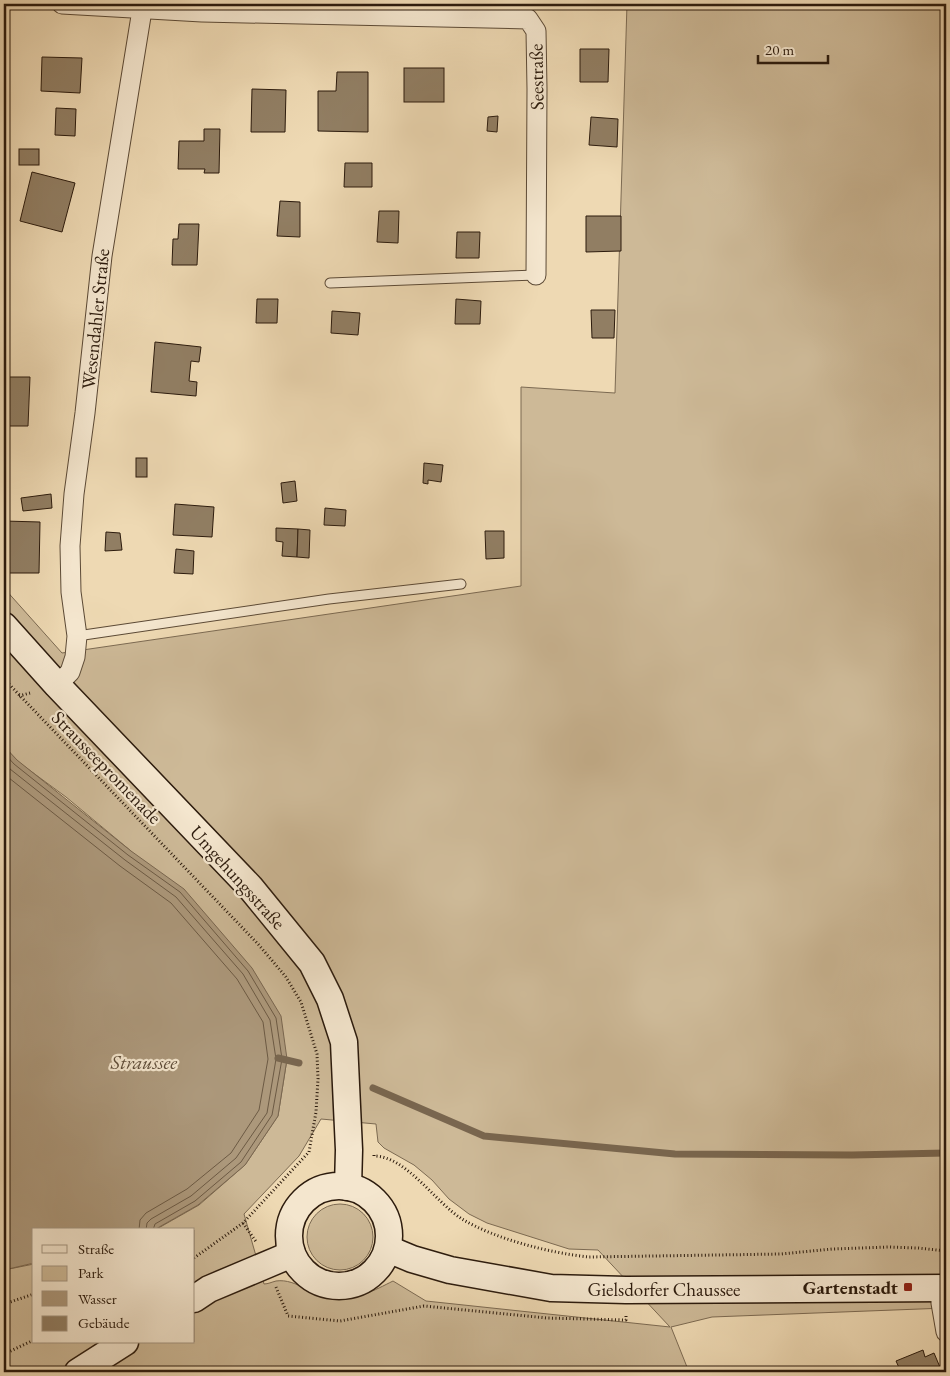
<svg xmlns="http://www.w3.org/2000/svg" width="950" height="1376" viewBox="0 0 950 1376" font-family="'EB Garamond',serif">
<style>
.green{fill:#cdb997;stroke:#7c6a52;fill-rule:evenodd}
.water{fill:#ac987b;stroke:#79664f}
.lines{fill:none;stroke-linecap:round;stroke-linejoin:round}
.shore{stroke:#6c5a44;stroke-width:1}
.stream{stroke:#79664f;stroke-width:7}
.building{fill:#917e63;stroke:#2c1b0d}
.lane-casing{stroke:#5c4a36;stroke-width:11}
.street-casing{stroke:#5c4a36;stroke-width:21}
.secondary-casing{stroke:#2c1b0d;stroke-width:29}
.path{stroke:#2c1b0d;stroke-width:3;stroke-dasharray:1 2.5;stroke-linecap:butt}
.lane{stroke:#f4e6ce;stroke-width:9}
.street{stroke:#f4e6ce;stroke-width:19}
.secondary{stroke:#f4e6ce;stroke-width:26}
.poi-dot{fill:#8f2418;stroke:#f4e6ce;stroke-width:2}
.labels{text-anchor:middle;stroke-width:4.5;stroke-linejoin:round;paint-order:stroke}
.street-label{font-size:19px;fill:#2c1b0d;stroke:#f4e6ce}
.poi-label{font-size:19px;font-weight:bold;fill:#2c1b0d;stroke:#f4e6ce;text-anchor:end}
.water-label{font-size:20px;font-style:italic;fill:#5f4d39;stroke:#f4e6ce}
</style>
<rect width="100%" height="100%" fill="#eed9b3"/>
<filter id="stains"><feTurbulence type="fractalNoise" baseFrequency=".004" numOctaves="4"/><feColorMatrix values="0 0 0 0 .2 0 0 0 0 .09 0 0 0 0 .02 0 0 0 .5 -.17"/></filter>
<radialGradient id="worn" r=".72"><stop offset=".6" stop-color="#630" stop-opacity="0"/><stop offset="1" stop-color="#630" stop-opacity=".3"/></radialGradient>
<g class="green">
<path d="M627 4H946V1308L712 1317 671 1327 689 1372H4V1270L34 1264V1342H194V1230H155L199 1205 245 1165 278 1116 287 1059 131 851 66 797 17 761 4 746V588L62 653 521 586V387L615 393ZM321 1119 376 1124 378 1142 384 1148 414 1165 432 1180 449 1199 469 1214 487 1223 569 1249 598 1250 670 1327 426 1301 393 1281C375 1290 355 1301 335 1299 314 1298 297 1278 276 1281 272 1282 268 1284 264 1284L244 1214 299 1156Z"/>
<circle cx="340" cy="1237" r="33"/>
</g>
<path class="water" d="M4 746 17 760 131 851 184 889 252 968 281 1016 287 1059 278 1116 245 1165 198 1205 154 1230H34V1263L4 1270Z"/>
<g class="lines">
<g class="shore">
<path d="M4 753 14 764 128 855 180 892 248 971 276 1018 282 1059 272 1115 241 1162 195 1201 155 1224 153 1230"/>
<path d="M4 762 10 769 125 860 176 897 243 974 270 1020 276 1059 267 1113 236 1158 191 1196 151 1219 147 1223 146 1230"/>
<path d="M4 774 120 866 171 903 237 979 263 1022 268 1059 259 1110 231 1153 187 1189 146 1213 140 1220 139 1230"/>
</g>
<g class="stream">
<path d="M278 1058 299 1063"/>
<path d="M373 1088 484 1136 675 1154 852 1155 946 1153"/>
</g>
</g>
<g class="building">
<path d="M580 49H609L608 82H580Z"/>
<path d="M42 57 82 58 80 93 41 91Z"/>
<rect x="404" y="68" width="40" height="34"/>
<path d="M337 72H368V132L318 131V91H336Z"/>
<path d="M252 89 286 90 285 132H251Z"/>
<path d="M56 108 76 109 75 136 55 135Z"/>
<path d="M498 116 497 132 487 131 488 117Z"/>
<path d="M591 117 618 119 617 147 589 145Z"/>
<path d="M204 129H220L219 173H204L205 169H178L179 141H204Z"/>
<rect x="19" y="149" width="20" height="16"/>
<path d="M345 163H372V187H344Z"/>
<path d="M32 172 75 183 62 232 20 221Z"/>
<path d="M280 201 300 202V237L277 236Z"/>
<path d="M379 211H399L398 243 377 242Z"/>
<path d="M586 216H621V251L586 252Z"/>
<path d="M179 224H199L197 265H172L173 239H178Z"/>
<path d="M457 232H480L479 258H456Z"/>
<path d="M257 299H278L277 323H256Z"/>
<path d="M456 299 481 301 480 324H455Z"/>
<path d="M591 310H615L614 338H592Z"/>
<path d="M332 311 360 313 358 335 331 333Z"/>
<path d="M155 342 201 347 199 362 191 361 189 381 197 382 196 396 151 392Z"/>
<path d="M4 377H30L28 426H4Z"/>
<rect x="136" y="458" width="11" height="19"/>
<path d="M424 463 443 465 441 482 428 480V484L423 483Z"/>
<path d="M295 481 297 501 283 503 281 483Z"/>
<path d="M51 494 52 508 23 511 21 498Z"/>
<path d="M175 504 214 507 212 537 173 535Z"/>
<path d="M325 508 346 510 345 526 324 525Z"/>
<path d="M4 521 40 522 39 573H4Z"/>
<path d="M276 528 298 529 297 557 282 556 283 542 276 541Z"/>
<path d="M298 529 310 530 309 558 297 557Z"/>
<path d="M485 531H504V558L486 559Z"/>
<path d="M106 532 120 533 122 550 105 551Z"/>
<path d="M176 549 194 551 193 574 174 573Z"/>
<path d="M923 1350 925 1357 934 1353 942 1372H901L896 1361Z"/>
</g>
<g class="lines">
<defs>
<g id="lane">
<path d="M330 283 536 275"/>
<path d="M77 636 329 599 461 584"/>
</g>
<g id="street">
<path d="M62 4 202 12 528 19 536 31 537 89 536 275"/>
<path d="M57 685 70 672 75 657 77 636 71 592 70 546 74 494 85 413 102 256 143 4"/>
<path d="M941 1288V1303L946 1332"/>
</g>
<g id="secondary">
<path d="M4 626 57 685 250 887 312 963 330 999 344 1042 349 1150 348 1187"/>
<circle cx="339" cy="1236" r="50"/>
<path d="M388 1249 412 1259 450 1270 551 1288 626 1290 946 1288"/>
<path d="M194 1299 209 1289 292 1254"/>
<path d="M78 1372 125 1342"/>
</g>
</defs>
<use href="#lane" class="lane-casing"/>
<use href="#street" class="street-casing"/>
<use href="#secondary" class="secondary-casing"/>
<g class="path">
<path d="M4 679 258 944 286 977 301 1002 317 1054 318 1079 316 1112 309 1152 243 1223 194 1258"/>
<path d="M19 696 30 693"/>
<path d="M374 1155V1156C406 1156 435 1202 462 1219 495 1239 550 1253 589 1257L781 1254 832 1249 889 1247 918 1248 946 1251"/>
<path d="M243 1223 257 1243"/>
<path d="M276 1287 288 1316 340 1321 424 1306 547 1318 626 1320V1315"/>
<path d="M4 1304 34 1294"/>
<path d="M4 1354 34 1340"/>
</g>
<use href="#lane" class="lane"/>
<use href="#street" class="street"/>
<use href="#secondary" class="secondary"/>
</g>
<rect class="poi-dot" x="903" y="1282" width="10" height="10" rx="2.5"/>
<g class="labels">
<g class="street-label">
<text transform="translate(536 77) rotate(-91)" y="7">Seestraße</text>
<text transform="translate(95 319) rotate(-84)" y="7">Wesendahler Straße</text>
<text transform="translate(107 767) rotate(46)" y="7">Strausseepromenade</text>
<text transform="translate(238 877) rotate(48)" y="7">Umgehungsstraße</text>
<text x="664" y="1296">Gielsdorfer Chaussee</text>
</g>
<g class="poi-label">
<text x="898" y="1294">Gartenstadt</text>
</g>
<g class="water-label">
<text x="144" y="1069">Straussee</text>
</g>
</g>
<rect width="950" height="1376" fill="none" stroke="#eed9b3" stroke-width="20"/>
<rect x="5" y="5" width="940" height="1366" fill="none" stroke="#2c1b0d" stroke-width="2.5"/>
<rect x="10" y="10" width="930" height="1356" fill="none" stroke="#2c1b0d"/>
<rect x="32" y="1228" width="162" height="115" fill="#f4e6ce" stroke="#a49581"/>
<rect x="42" y="1245" width="25" height="8" fill="#f4e6ce" stroke="#a49581"/>
<text x="78" y="1254" font-size="15" fill="#2c1b0d">Straße</text>
<rect x="42" y="1266" width="25" height="15" fill="#cdb997" stroke="#a49581"/>
<text x="78" y="1278" font-size="15" fill="#2c1b0d">Park</text>
<rect x="42" y="1291" width="25" height="15" fill="#ac987b" stroke="#a49581"/>
<text x="78" y="1304" font-size="15" fill="#2c1b0d">Wasser</text>
<rect x="42" y="1316" width="25" height="15" fill="#917e63" stroke="#a49581"/>
<text x="78" y="1328" font-size="15" fill="#2c1b0d">Gebäude</text>
<path d="M758 55v8h70v-8" fill="none" stroke="#2c1b0d" stroke-width="2.5"/>
<text x="765" y="55" font-size="15" fill="#2c1b0d" stroke="#f4e6ce" stroke-width="4" paint-order="stroke">20 m</text>
<rect width="100%" height="100%" filter="url(#stains)"/>
<rect width="100%" height="100%" fill="url(#worn)"/>
</svg>
